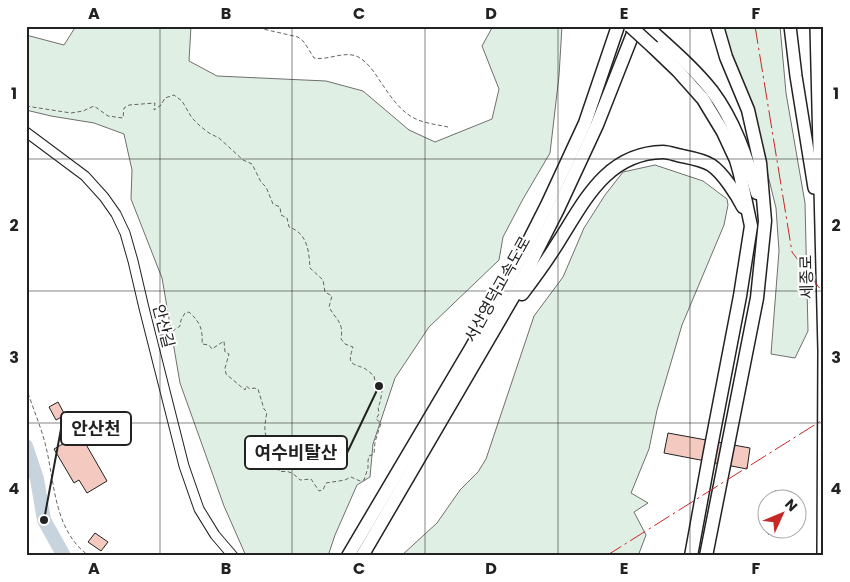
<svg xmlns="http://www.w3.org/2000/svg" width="850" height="582" viewBox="0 0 850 582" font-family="Poppins,'Noto Sans KR',sans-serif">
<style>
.green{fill:#e0efe3;stroke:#6f6f6f}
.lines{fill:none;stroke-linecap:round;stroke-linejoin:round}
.river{stroke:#c7d3dd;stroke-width:14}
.building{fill:#f3c9c0;stroke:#222}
.tertiary-casing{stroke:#222;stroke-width:11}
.trunk-casing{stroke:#222;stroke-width:14}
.motorway-casing{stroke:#222;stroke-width:15}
.path{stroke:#646464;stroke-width:1;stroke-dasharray:4 2.5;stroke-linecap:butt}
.tertiary{stroke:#fff;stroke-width:9}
.trunk{stroke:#fff;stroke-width:11}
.motorway{stroke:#fff;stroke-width:12}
.motorway-bridge-casing{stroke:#222;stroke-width:15;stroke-linecap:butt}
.motorway-bridge{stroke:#fff;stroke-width:12}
.power{stroke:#c62828;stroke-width:1;stroke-dasharray:18 4 2.5 4;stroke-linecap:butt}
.grid{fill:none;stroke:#222;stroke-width:1;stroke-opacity:0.55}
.labels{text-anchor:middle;stroke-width:4;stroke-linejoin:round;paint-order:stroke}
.street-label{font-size:16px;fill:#222;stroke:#fff}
.leader{fill:none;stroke:#222;stroke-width:2}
.callout-dot{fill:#222;stroke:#fff;stroke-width:2}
.callout{fill:#fff;stroke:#222;stroke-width:2}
.callout-label{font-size:18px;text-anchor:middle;font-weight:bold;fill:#222}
.neatline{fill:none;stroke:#222;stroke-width:2}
.grid-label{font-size:16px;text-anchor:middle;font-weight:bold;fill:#222}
</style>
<rect width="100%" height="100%" fill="#fff"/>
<g class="green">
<path d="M76 26H191L189 61 217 76 326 81 363 91 409 130 435 142 492 119 499 89 482 46 493 26H562L559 76 550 153 523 199 503 237 499 260 429 327 395 378 373 444 370 477 357 485 335 535 328 556H246L224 506 180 383 162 278 131 199 132 170 124 134 94 123 51 116 26 110V35L64 45Z"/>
<path d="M723 26H780L786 93 805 203 808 331 795 358 771 354 779 251 776 208 751 106 724 33Z"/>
<path d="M655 165 703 181 727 199 728 205 724 225 682 325 657 410 649 449 631 493 648 503 634 512 646 535 638 556H401L437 523 460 490 478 472 486 459 534 316 563 277 584 228 605 195 623 172Z"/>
</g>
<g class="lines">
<path class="river" d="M26 446 37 479 44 520 64 556"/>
</g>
<g class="building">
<path d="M58 402 65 415 56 420 49 407Z"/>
<path d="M668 433 750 448 747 469 664 453Z"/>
<path d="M80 434 107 481 87 493 79 480 74 483 54 449Z"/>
<path d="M775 491 788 493 787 500H773Z"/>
<path d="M769 530H786L785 532 782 531 781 536 768 534Z"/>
<path d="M95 533 108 542 101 551 88 542Z"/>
</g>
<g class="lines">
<defs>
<path id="tertiary" d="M26 132 85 176 104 197 116 214 125 233 133 261 144 308 184 466 199 509 215 535 233 556"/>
<g id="trunk">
<path d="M790 26 796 76 814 188"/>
<path d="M816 26 824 351 823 556"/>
</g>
<g id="motorway">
<path d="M646 26C669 47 693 67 712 91 734 120 747 158 757 193"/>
<path d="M653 47 678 71 703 99 723 132 736 160 740 174 751 226 740 296 710 452 691 556"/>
<path d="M522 294C535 277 548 259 559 241 585 200 607 153 663 152 669 152 676 155 682 156 692 158 703 160 711 165 723 173 737 195 743 207"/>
<path d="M348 556 471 348 505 288 547 205 585 123 618 26"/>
<path d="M362 556 516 292 558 209 597 125 636 26"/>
<path d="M706 556 757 298 765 221 760 163 748 110 726 57 717 26"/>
</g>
</defs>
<use href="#tertiary" class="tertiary-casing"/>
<use href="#trunk" class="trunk-casing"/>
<use href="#motorway" class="motorway-casing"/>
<g class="path">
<path d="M259 26 263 29 298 37 304 42 314 58C329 61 346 49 360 58 368 63 375 73 380 81 391 97 402 115 421 121 430 124 439 125 448 127"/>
<path d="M26 106 71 113 83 111 94 106 108 116 123 118 124 108 129 105 155 103 154 110 161 105 165 98 174 95 182 101 192 118 200 126 209 133 219 138 243 160 252 164 261 182 266 187 273 204 280 207 281 215 287 218 289 227C307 233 309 250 310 268L323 280 325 292 332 296 329 307C336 320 344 322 341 339L345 344 353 347C348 363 349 363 364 368 367 370 371 373 374 376L375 381H381L383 383C382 389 381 403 378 407L379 414 376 419 381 423 375 442 374 454 369 456 368 461V468L364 480 360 481 351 477 345 480 326 483 323 490 319 491 311 479 300 480C297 477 293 473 289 472 286 471 282 472 279 471L274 456 276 449C262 438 264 428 267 412L264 409 258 389 254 388 250 389 246 386 245 390 226 374 225 368 229 354 225 352 224 341 212 349 209 345 202 344C203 329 200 322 189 312L185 313 181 320 180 326 167 335H161L160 336"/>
<path d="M26 387C32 406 40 424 45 443 54 477 53 517 77 545 80 549 85 552 88 556"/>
</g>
<use href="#tertiary" class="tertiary"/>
<use href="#trunk" class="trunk"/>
<use href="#motorway" class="motorway"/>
<defs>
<path id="motorway-bridge" d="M630 26 653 47"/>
</defs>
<use href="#motorway-bridge" class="motorway-bridge-casing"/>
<use href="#motorway-bridge" class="motorway-bridge"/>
<g class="power">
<path d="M755 26 792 252 824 294"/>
<path d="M606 556 824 419"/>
</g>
</g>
<path class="grid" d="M160 26V556M292 26V556M425 26V556M558 26V556M690 26V556M26 159H824M26 291H824M26 423H824"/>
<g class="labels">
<g class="street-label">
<text transform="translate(806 277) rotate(-91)" y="6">세종로</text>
<text transform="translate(497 289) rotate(-61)" y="6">서산영덕고속도로</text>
<text transform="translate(164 326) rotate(76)" y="6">안산길</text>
</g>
</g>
<path class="leader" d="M44 520L61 429M379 386L347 453"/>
<g class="callout-dot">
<circle cx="44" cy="520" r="5"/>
<circle cx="379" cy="386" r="5"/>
</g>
<g class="callout">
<rect x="61" y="412" width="70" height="33" rx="5"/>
<rect x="245" y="436" width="102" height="33" rx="5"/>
</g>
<g class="callout-label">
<text x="96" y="435">안산천</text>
<text x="296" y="459">여수비탈산</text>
</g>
<rect width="850" height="582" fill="none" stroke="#ffffff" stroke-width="55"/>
<g transform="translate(782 514) rotate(46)"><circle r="24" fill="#ffffff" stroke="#a7a7a7"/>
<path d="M0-4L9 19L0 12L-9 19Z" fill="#c62828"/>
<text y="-8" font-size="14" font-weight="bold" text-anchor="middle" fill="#222222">N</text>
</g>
<rect x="28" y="28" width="794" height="526" class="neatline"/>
<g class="grid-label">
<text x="94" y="19">A</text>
<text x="226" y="19">B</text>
<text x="359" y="19">C</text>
<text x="491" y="19">D</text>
<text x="624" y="19">E</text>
<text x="756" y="19">F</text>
<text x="14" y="99">1</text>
<text x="836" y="99">1</text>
<text x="14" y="231">2</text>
<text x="836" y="231">2</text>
<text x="14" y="363">3</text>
<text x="836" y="363">3</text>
<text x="14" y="494">4</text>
<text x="836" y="494">4</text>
<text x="94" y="574">A</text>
<text x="226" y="574">B</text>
<text x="359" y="574">C</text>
<text x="491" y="574">D</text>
<text x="624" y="574">E</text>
<text x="756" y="574">F</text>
</g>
</svg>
